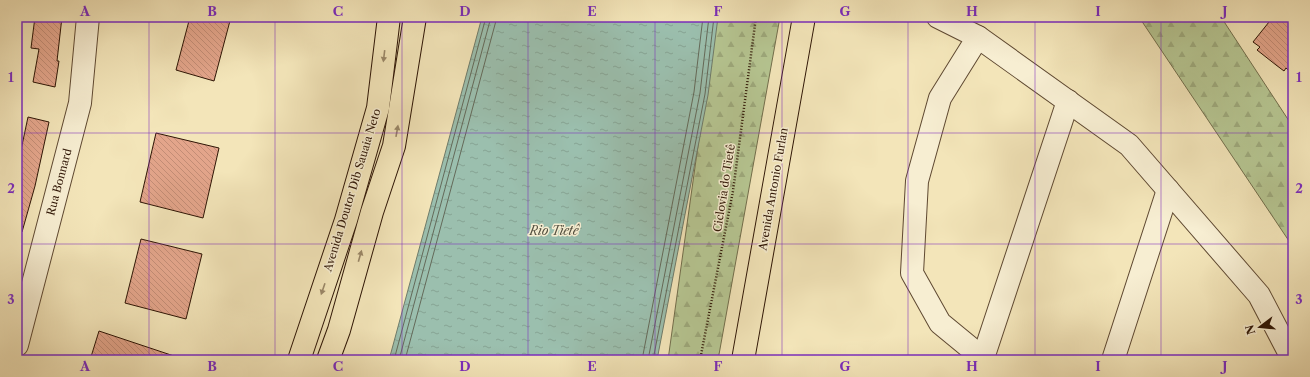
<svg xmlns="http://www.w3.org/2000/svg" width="1310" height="377" viewBox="0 0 1310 377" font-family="'Libre Caslon Text',serif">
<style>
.forest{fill:url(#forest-firs);stroke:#726e4c}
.water{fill:url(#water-ripples);stroke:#6f7b6a}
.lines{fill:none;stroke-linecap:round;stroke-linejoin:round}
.shore{stroke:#646a5a;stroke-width:1}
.building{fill:url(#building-back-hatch);stroke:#2e1505}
.minor-casing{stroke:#5f4932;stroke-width:24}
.major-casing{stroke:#2e1505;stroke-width:24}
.path{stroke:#2e1505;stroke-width:2.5;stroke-dasharray:1 2;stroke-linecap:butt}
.minor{stroke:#f7eed2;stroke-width:22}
.major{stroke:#f3e5b9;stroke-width:22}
.oneway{fill:#9a8768}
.grid{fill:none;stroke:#7b2cbf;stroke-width:1;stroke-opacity:0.55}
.labels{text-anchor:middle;stroke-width:3;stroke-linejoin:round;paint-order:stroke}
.street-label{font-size:11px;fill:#2e1505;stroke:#f7eed2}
.water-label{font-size:12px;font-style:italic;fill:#545040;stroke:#f7eed2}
.neatline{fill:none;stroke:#7b2cbf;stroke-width:1.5}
.grid-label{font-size:13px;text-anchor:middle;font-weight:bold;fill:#7b2cbf}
</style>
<defs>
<pattern id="forest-firs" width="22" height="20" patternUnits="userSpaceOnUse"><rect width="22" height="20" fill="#b6c692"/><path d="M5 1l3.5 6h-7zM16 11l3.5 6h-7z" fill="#9da97c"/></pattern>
<pattern id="water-ripples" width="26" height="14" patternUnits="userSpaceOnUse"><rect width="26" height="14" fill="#9bbfae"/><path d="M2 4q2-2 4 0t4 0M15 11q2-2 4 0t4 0" fill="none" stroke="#86a394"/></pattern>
<pattern id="building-back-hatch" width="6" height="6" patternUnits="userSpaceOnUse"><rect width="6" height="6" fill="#e3a58b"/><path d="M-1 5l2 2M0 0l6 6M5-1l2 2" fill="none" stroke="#c38d76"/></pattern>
</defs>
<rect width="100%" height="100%" fill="#f3e5b9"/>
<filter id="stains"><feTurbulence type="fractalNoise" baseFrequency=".005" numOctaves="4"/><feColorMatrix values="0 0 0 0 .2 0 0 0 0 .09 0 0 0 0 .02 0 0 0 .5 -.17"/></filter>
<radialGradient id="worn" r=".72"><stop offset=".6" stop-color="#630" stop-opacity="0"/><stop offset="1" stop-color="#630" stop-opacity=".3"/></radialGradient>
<g class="forest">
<path d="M716 17H780L718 360H668Z"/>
<path d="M1139 17H1221L1293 127V247Z"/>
</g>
<path class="water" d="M482 17H718L708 95 657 360H389Z"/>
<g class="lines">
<g class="shore">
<path d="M394 360 486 17"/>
<path d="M399 360 491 17"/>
<path d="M405 360 497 17"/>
<path d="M642 360 694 92 703 17"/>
<path d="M648 360 700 93 709 17"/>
<path d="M653 360 705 94 714 17"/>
</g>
</g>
<g class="building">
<path d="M35 17H62L57 61H59L55 87 33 82 39 49 31 48Z"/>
<path d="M190 17H231L214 81 176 70Z"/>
<path d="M1273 17H1293V74L1286 68 1284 71 1276 65 1257 50 1260 47 1253 42Z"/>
<path d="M28 117 49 122 35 186 22 232 17 231V169Z"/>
<path d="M156 133 219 148 203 218 140 202Z"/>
<path d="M141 239 202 254 186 319 125 303Z"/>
<path d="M99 331 177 357 176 360H90Z"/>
</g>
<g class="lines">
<defs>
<g id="minor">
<path d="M938 17 978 37 1129 145 1259 295 1293 360"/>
<path d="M978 37 940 98 917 181 912 273 940 323 985 360"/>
<path d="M17 345 80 103 88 17"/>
<path d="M983 358 1068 101"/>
<path d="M1113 360 1168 190"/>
</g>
<g id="major">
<path d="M299 360 346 220 378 108 389 17"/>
<path d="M328 360 339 330 372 212 394 146 415 17"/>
<path d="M743 360 804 17"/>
</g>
</defs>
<use href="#minor" class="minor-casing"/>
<use href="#major" class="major-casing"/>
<path class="path" d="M700 360 733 191 756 17"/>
<use href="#minor" class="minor"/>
<use href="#major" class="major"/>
</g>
<defs><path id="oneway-solid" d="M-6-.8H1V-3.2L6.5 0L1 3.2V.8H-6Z"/></defs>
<g class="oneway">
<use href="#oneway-solid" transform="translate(384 56) rotate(97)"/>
<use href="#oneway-solid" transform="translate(397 131) rotate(-80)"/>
<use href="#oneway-solid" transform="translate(360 256) rotate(-74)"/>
<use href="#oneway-solid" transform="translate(323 289) rotate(109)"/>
</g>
<path class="grid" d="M149 17V360M275 17V360M402 17V360M528 17V360M655 17V360M782 17V360M908 17V360M1035 17V360M1161 17V360M17 133H1293M17 244H1293"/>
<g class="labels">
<g class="street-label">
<text transform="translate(59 182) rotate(-75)" y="4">Rua Bonnard</text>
<text transform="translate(724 188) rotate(-81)" y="4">Ciclovia do Tietê</text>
<text transform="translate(773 189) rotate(-80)" y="4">Avenida Antonio Furlan</text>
<text transform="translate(352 190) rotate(-73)" y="4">Avenida Doutor Dib Sauaia Neto</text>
</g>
<g class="water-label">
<text x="554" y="235">Rio Tietê</text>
</g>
</g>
<rect width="1310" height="377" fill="none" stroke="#f3e5b9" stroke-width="44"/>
<g transform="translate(1260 327) rotate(254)" stroke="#f7eed2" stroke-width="3" paint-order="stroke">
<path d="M0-3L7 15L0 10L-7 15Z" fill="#2e1505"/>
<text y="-6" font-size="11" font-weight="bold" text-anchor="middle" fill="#2e1505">N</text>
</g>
<rect x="22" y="22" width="1266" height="333" class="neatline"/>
<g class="grid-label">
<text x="85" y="16">A</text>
<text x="212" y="16">B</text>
<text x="338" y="16">C</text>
<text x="465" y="16">D</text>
<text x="592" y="16">E</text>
<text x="718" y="16">F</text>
<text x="845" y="16">G</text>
<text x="972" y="16">H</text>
<text x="1098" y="16">I</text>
<text x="1225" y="16">J</text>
<text x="11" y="82">1</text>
<text x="1299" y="82">1</text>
<text x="11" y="193">2</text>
<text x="1299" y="193">2</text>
<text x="11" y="304">3</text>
<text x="1299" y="304">3</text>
<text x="85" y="371">A</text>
<text x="212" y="371">B</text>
<text x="338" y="371">C</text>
<text x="465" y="371">D</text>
<text x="592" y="371">E</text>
<text x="718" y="371">F</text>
<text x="845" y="371">G</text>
<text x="972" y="371">H</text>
<text x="1098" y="371">I</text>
<text x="1225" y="371">J</text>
</g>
<rect width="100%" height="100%" filter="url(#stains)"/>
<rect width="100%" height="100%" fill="url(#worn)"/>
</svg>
